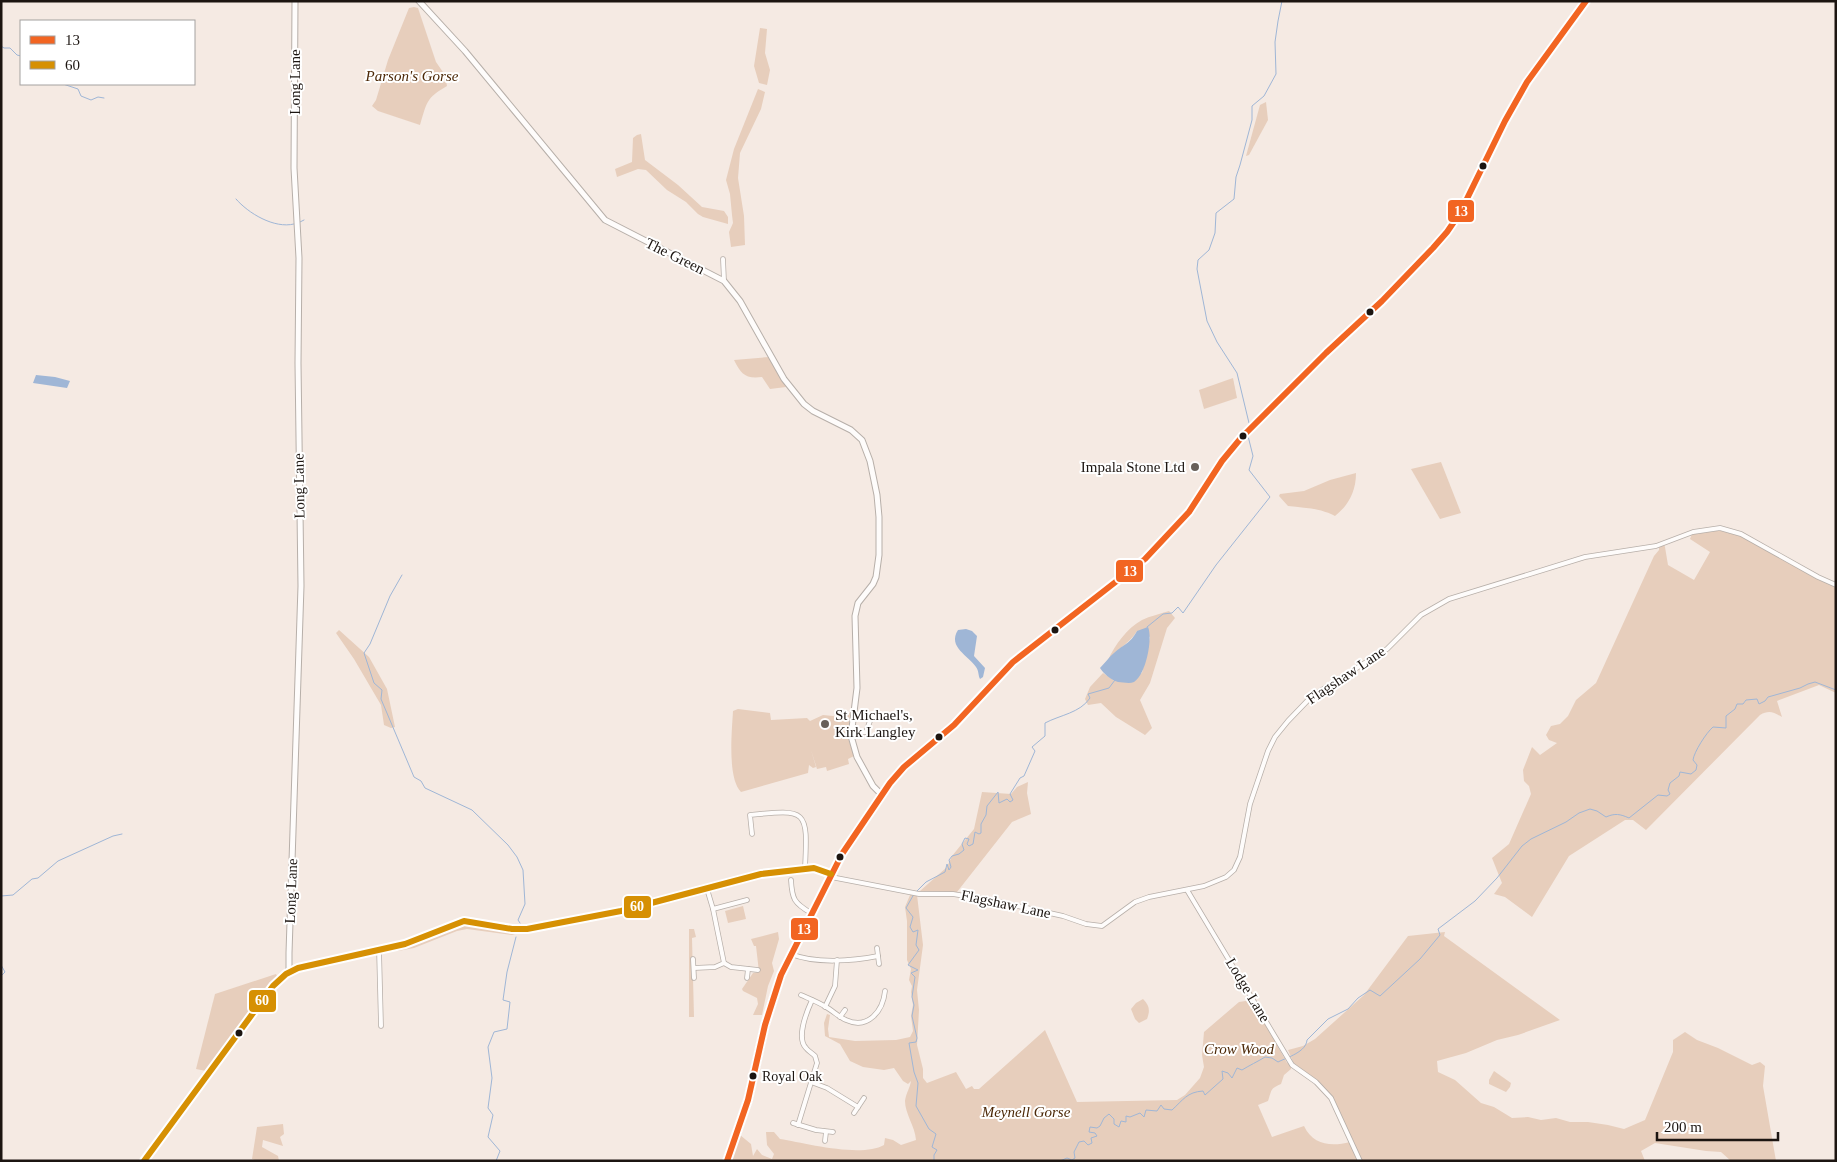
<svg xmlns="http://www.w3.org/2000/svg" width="1837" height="1162" viewBox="0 0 1837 1162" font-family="Georgia,serif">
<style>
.green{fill:#e7cebc}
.water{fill:#9fb6d6}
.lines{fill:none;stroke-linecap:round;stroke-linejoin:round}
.stream{stroke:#9fb6d6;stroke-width:1}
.minor-casing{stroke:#b7afa9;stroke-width:5.5}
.tertiary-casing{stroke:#b7afa9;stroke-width:7}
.secondary-casing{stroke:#b7afa9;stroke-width:8}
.trunk-casing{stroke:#b9aba1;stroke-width:9}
.minor{stroke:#fefcfb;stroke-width:4}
.tertiary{stroke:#fefcfb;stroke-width:5}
.secondary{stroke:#fefcfb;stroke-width:5.5}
.trunk{stroke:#eee6df;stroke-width:7}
.bus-1-casing{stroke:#fff;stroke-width:10}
.bus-2-casing{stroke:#fff;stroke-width:10}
.bus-1{stroke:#f26522;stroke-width:6}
.bus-2{stroke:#d69003;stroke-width:6}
.bus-dot{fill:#1c1511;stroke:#fff;stroke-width:2}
.poi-dot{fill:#68605a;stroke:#fff;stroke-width:2}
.labels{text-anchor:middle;stroke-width:4;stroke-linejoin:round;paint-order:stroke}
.bus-label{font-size:14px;fill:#1c1511;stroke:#fff;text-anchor:start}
.park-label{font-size:15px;font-style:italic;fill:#4c2807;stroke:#fff}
.street-label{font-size:15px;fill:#1c1511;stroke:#fff}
.poi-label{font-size:15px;fill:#1c1511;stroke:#fff;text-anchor:end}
.line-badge{stroke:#fff;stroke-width:2}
.badge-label{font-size:14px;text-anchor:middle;font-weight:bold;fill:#fff}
</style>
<rect width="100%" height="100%" fill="#f5eae3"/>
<g class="green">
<path d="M414 7 418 8 436 62 445 75 447 86C426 98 427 102 420 125L378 111 372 106 376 100 388 60 409 8Z"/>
<path d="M760 28 767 29 765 53 770 70 767 85 759 83 754 66Z"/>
<path d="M758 89 765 92 761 109 740 153 738 178 744 216 745 245 731 247 729 232 733 223 732 215 730 194 726 180 734 149Z"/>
<path d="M1266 102 1268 120 1249 155 1246 156 1260 105Z"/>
<path d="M641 134 645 160 678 185 702 207 724 211 728 217V224L703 217 698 214 686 202 667 190 646 170 638 169 617 177 615 169 632 162 633 138 637 135Z"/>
<path d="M769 357 786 387 770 389 762 377C745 379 741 374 734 360Z"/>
<path d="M1233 378 1237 398 1204 409 1199 390Z"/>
<path d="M1441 462 1461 513 1440 519 1411 469Z"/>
<path d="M1356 473C1356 491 1349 505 1335 516 1320 508 1305 508 1288 506L1279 496 1280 494 1304 491 1330 480Z"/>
<path d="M1722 530 1734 532 1832 585 1836 589V693L1819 685 1777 701 1782 717C1773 712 1769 710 1760 715L1646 830 1633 820H1625L1569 856 1532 917 1505 897 1494 894 1502 883 1492 858 1509 844 1531 794 1529 786 1524 781 1523 770 1532 747 1540 755 1557 743 1549 740 1546 735 1551 726 1560 724 1568 716 1576 700 1596 683 1654 556 1659 550V547L1664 544 1665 547 1668 565 1694 580 1710 552 1690 539 1692 534Z"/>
<path d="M1169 611 1175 618 1167 628 1150 683 1140 700 1152 728 1145 735 1116 717 1101 703 1088 705 1085 699 1090 687 1103 673 1115 681 1142 673 1150 637 1137 631C1130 643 1117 649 1108 660 1115 645 1127 628 1142 620 1150 616 1160 614 1169 611Z"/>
<path d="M339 630 369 657 387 689 395 727 391 728 384 725 381 705 354 659 336 633Z"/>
<path d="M738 709 770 713 771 720 807 718 810 721 823 715 843 717V713H850L848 738 854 756 848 759 849 764 827 771 826 767 817 769 811 750 816 767 813 768 809 765 808 773 741 792C727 778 732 730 733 711Z"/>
<path d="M1028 782 1027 793 1031 814 1012 822 957 892 920 891 947 867 952 856 974 829 982 792 1011 794 1017 787Z"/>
<path d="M910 895H917L923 945 917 990 919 1010 917 1045 923 1069V1078L927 1083 956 1072 966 1089 972 1086 974 1089H979L1045 1030 1077 1102 1177 1100 1185 1095 1200 1078 1204 1067 1202 1055 1204 1032 1239 1002 1252 1000 1287 1063 1291 1064V1069L1284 1075 1281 1084C1270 1089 1272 1089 1268 1101L1258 1105 1272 1137 1304 1126C1313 1145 1331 1147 1350 1142L1359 1161H732L740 1135 751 1144 753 1156 757 1149 762 1155 772 1159 774 1154 767 1145 766 1132H774L780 1139C805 1143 861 1158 884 1145L885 1138 893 1140 901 1145 916 1140C915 1126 905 1114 905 1101 906 1093 910 1088 911 1081L908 1084 903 1081 894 1068 884 1070 863 1067 850 1061 840 1044 825 1036 824 1023 827 1014 830 1015 828 1029 829 1037 855 1041 896 1040 910 1037 913 1031 911 1016 913 1005 911 992 912 986 909 980 911 969 907 960V921L905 907Z"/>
<path d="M743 906 746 919 728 923 725 911Z"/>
<path d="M469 923 516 930 515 934 512 935 467 929 457 931 414 948 398 951 396 947 460 924Z"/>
<path d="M689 929H694L696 937 692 938 694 1017H689Z"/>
<path d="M778 932 779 939 772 963 774 971 768 986 762 1015H753L758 1004 757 998 743 991 742 989 753 973 759 972 756 946H754L751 939Z"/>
<path d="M1445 932 1444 936 1560 1020 1518 1035 1497 1040 1466 1053 1437 1061 1438 1072 1455 1080 1481 1103 1494 1107 1512 1118 1528 1117 1541 1120 1556 1118 1570 1122H1588L1608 1125 1624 1129 1645 1120 1673 1052V1040L1685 1032 1697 1040 1718 1048 1752 1065 1760 1062 1765 1066 1763 1086 1776 1161H1731L1721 1152 1706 1151 1655 1143 1641 1151 1645 1161H1362L1331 1096 1294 1064 1288 1050 1303 1046 1315 1039 1364 995 1408 936Z"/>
<path d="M276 974 277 976 206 1071 196 1069 215 994Z"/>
<path d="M1143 999C1150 1006 1150 1011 1147 1019L1139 1023 1135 1019 1131 1009 1136 1003Z"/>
<path d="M1494 1071 1511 1083 1510 1087 1506 1092 1489 1084V1080Z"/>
<path d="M283 1124 284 1134 280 1137 283 1146 263 1140 262 1147 278 1156 279 1161H257L252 1159 257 1127Z"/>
</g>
<g class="water">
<path d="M36 375 55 377 70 381 67 388 33 383Z"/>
<path d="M1148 627C1153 638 1146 675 1134 682 1129 684 1123 682 1118 682 1111 680 1104 674 1100 668 1105 663 1109 657 1114 653 1124 644 1130 644 1137 631Z"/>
<path d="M966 629 972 631 977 636 974 656 985 668 983 677 980 679C978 675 979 671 976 667 969 656 947 647 958 630Z"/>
</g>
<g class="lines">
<g class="stream">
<path d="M1 46 4 48H10L17 55 21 56"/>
<path d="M63 84 78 89 81 96 91 100 98 97 104 98"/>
<path d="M236 199C248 213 274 229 294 224"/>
<path d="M298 223 304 220"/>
<path d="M1249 423 1237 373 1217 342 1207 321 1197 269 1198 260 1209 250 1215 233 1216 213 1234 199 1236 177 1240 165 1252 120V106L1264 96 1276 74 1275 42 1278 21 1282 1"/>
<path d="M402 575 390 596 370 644 364 653 374 683 382 690 381 699 414 777 421 781 425 788 472 810 508 845 517 857 523 870 525 904 518 920 520 923"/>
<path d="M1147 627 1163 614 1172 613 1178 607 1183 613 1216 565 1270 497 1249 470 1253 456 1248 436"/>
<path d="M917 891 926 882 945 872 947 864 949 870 951 867 949 860 952 856 959 854 964 850 962 844 965 838 969 839 967 844 969 846 973 844 975 832 979 834 981 833V824L986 815 987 806 998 792 999 803 1007 799 1010 802 1013 800 1010 794 1020 778 1024 776 1035 751 1032 747 1045 736V723C1060 715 1080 713 1090 698L1088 694 1109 688 1115 680"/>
<path d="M914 894 906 908 913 917 910 927 913 932 918 930 916 945 919 950 908 965 918 970 911 973 915 977 912 997 914 1005 912 1016 917 1038 916 1042 909 1043 914 1072 918 1083 916 1106 929 1129 936 1134 932 1147 937 1150 934 1155V1161"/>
<path d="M1 896 13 895 32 879 38 878 58 861 113 836 122 834"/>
<path d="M1 965 5 972 1 976"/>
<path d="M496 1161 500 1151 488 1137 493 1115 488 1108 492 1078 488 1047 494 1032 507 1029 510 1002 503 1000 507 972 516 937"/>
<path d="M1060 1161 1067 1158 1072 1160 1075 1158 1074 1152 1079 1142 1084 1141 1088 1145 1092 1143 1091 1138 1097 1136 1095 1133 1089 1132 1090 1127 1097 1128 1100 1126 1104 1118 1109 1114 1114 1119V1124L1119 1127 1121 1121 1126 1122V1116L1130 1117 1140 1113 1144 1117 1146 1110 1157 1111 1161 1105 1164 1109 1172 1110C1183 1100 1187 1092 1203 1091L1205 1095 1223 1079 1222 1071 1228 1073 1232 1078 1237 1068 1242 1070C1250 1065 1257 1062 1265 1057L1272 1058 1278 1062C1288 1057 1306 1052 1307 1040L1328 1019 1348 1009 1358 998 1370 990 1380 996 1420 959 1440 935 1438 929 1475 901 1497 878 1522 846 1531 839 1566 822 1579 813 1590 809 1597 811 1606 817C1615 813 1620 814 1629 818L1658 795 1667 796 1670 794 1668 790 1670 783 1679 776 1680 772 1691 774 1696 770 1697 765 1693 760C1694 752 1706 733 1713 727L1726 728V716L1735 709 1737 704H1743L1746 700 1757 699 1759 704 1765 701 1768 697 1800 688 1808 684 1815 682 1836 690"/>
</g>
<defs>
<g id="minor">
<path d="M723 259 724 281"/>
<path d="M851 734 866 732 870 721"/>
<path d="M752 834 750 815C807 809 808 809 805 868"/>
<path d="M831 877 919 894H953L995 901 1063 916 1086 924 1102 926 1135 902 1149 897 1204 886 1226 877 1234 870 1240 857 1250 804 1268 751 1275 737 1288 721 1312 696 1387 649 1421 615 1449 599 1585 557 1656 546 1693 532 1720 528 1741 534 1818 577 1836 585"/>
<path d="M791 880C792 899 794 903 811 913"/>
<path d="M707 889 713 909 747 900"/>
<path d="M1187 890 1292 1065 1316 1082 1331 1098 1360 1161"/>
<path d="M713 909 724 963 731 967 758 970"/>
<path d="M877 948 879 964"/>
<path d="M379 949 381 1026"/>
<path d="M791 954C815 964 853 961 878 956"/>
<path d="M693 959 694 978"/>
<path d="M694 968 715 967 724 963"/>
<path d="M747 978 748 969"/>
<path d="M801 995C810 999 818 1002 826 1007 833 1011 839 1017 846 1020 868 1030 883 1011 885 991"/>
<path d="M825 1007 835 986 837 960"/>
<path d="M840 1017 845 1010"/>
<path d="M811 1082 827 1088 858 1107"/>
<path d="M854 1113 864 1098"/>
<path d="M793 1123 816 1130 833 1132"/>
<path d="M798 1125 817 1063 815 1056C812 1053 808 1051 806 1048 796 1038 807 1011 812 1000"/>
<path d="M825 1141 826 1132"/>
</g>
<g id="tertiary">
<path d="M419 1 465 51 605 220 724 281 740 301 784 379 804 404 813 411 851 430 862 440 870 461 877 495 879 517V555L876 577 873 584 858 603 855 616 857 688 851 736 857 757 873 786 882 795"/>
<path d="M289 971V953L301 586 298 363 299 258 294 168 295 1"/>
</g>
<path id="secondary" d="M144 1161 273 986 286 974 298 968 405 944 464 921 512 929H527L621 911 761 874 814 868 831 874"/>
<path id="trunk" d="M727 1161 748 1100 765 1025 781 975 842 854 890 783 904 767 954 725 1013 662 1145 559 1189 512 1222 461 1241 438 1326 353 1382 301 1433 248 1447 232 1460 213 1505 121 1527 82 1586 1"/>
</defs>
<use href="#minor" class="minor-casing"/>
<use href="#tertiary" class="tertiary-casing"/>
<use href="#secondary" class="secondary-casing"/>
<use href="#trunk" class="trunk-casing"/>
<use href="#minor" class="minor"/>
<use href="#tertiary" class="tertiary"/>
<use href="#secondary" class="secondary"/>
<use href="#trunk" class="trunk"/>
<defs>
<path id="bus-1" d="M727 1161 748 1100 765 1025 781 975 842 854 890 783 904 767 954 725 1013 662 1145 559 1189 512 1222 461 1241 438 1326 353 1382 301 1433 248 1447 232 1460 213 1505 121 1527 82 1586 1"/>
<path id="bus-2" d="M144 1161 273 986 286 974 298 968 405 944 464 921 512 929H527L621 911 761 874 814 868 831 874"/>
</defs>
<use href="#bus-1" class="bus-1-casing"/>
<use href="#bus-2" class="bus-2-casing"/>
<use href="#bus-1" class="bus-1"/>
<use href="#bus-2" class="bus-2"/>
</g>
<g class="bus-dot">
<circle cx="1483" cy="166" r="4.5"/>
<circle cx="1370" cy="312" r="4.5"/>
<circle cx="1243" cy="436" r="4.5"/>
<circle cx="1055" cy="630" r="4.5"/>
<circle cx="939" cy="737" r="4.5"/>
<circle cx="840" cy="857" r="4.5"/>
<circle cx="239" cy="1033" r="4.5"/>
<circle cx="753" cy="1076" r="4.5"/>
</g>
<g class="poi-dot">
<circle cx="1195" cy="467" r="5"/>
<circle cx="825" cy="724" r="5"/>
</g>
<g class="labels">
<g class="bus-label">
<text x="762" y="1081">Royal Oak</text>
</g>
<g class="park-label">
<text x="412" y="81">Parson's Gorse</text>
<text x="1239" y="1054">Crow Wood</text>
<text x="1026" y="1117">Meynell Gorse</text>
</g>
<g class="street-label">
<text transform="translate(295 82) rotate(-90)" y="5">Long Lane</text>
<text transform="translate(675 256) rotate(26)" y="5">The Green</text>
<text transform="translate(299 486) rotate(-91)" y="5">Long Lane</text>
<text transform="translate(1346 675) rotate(-34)" y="5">Flagshaw Lane</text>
<text transform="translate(291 891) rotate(-88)" y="5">Long Lane</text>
<text transform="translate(1006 904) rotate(12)" y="5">Flagshaw Lane</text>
<text transform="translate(1248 990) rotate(59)" y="5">Lodge Lane</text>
</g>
<g class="poi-label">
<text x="1185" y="472">Impala Stone Ltd</text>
<text x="835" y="720" text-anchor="start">St Michael's,<tspan x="835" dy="17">Kirk Langley</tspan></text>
</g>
</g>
<g class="line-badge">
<rect x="1447" y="199" width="28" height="24" rx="5" fill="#f26522"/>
<rect x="1115" y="559" width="29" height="24" rx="5" fill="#f26522"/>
<rect x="623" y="895" width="29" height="24" rx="5" fill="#d69003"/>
<rect x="790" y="917" width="29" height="24" rx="5" fill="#f26522"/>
<rect x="248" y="989" width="29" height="24" rx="5" fill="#d69003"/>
</g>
<g class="badge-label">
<text x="1461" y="216">13</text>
<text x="1130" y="576">13</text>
<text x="637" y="911">60</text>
<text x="804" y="934">13</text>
<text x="262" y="1005">60</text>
</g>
<rect width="1837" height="1162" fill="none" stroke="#1c1511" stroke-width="5"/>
<rect x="20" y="20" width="175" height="65" fill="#ffffff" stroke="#a4a1a0"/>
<rect x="30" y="36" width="25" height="8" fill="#f26522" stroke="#a4a1a0"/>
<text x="65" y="45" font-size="15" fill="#1c1511">13</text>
<rect x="30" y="61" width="25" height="8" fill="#d69003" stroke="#a4a1a0"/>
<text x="65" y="70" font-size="15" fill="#1c1511">60</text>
<path d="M1657 1132v8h121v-8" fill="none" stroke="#1c1511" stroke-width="2.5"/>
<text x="1664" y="1132" font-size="15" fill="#1c1511" stroke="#ffffff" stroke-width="4" paint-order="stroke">200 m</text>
</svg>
